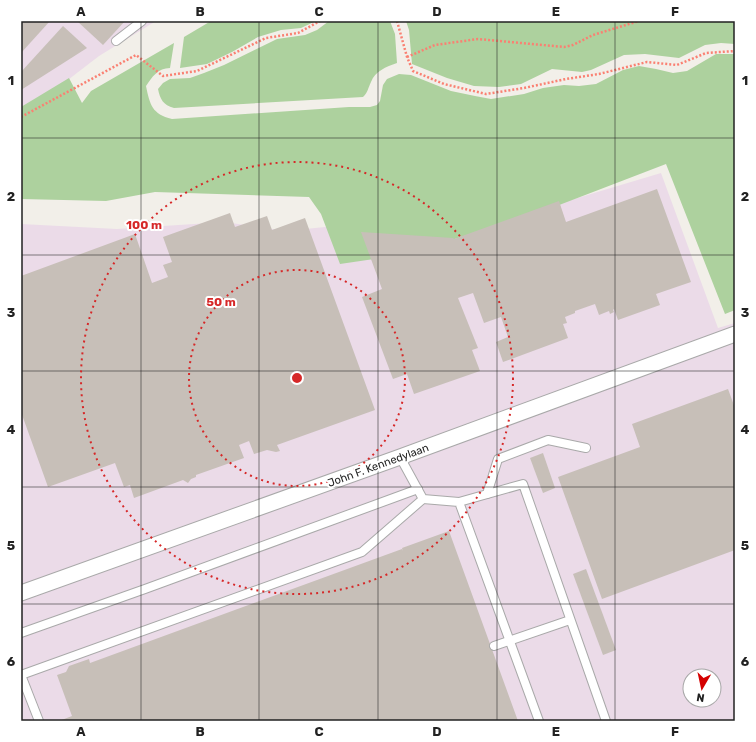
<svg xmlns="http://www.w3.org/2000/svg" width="756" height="742" viewBox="0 0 756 742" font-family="Rubik,sans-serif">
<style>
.industrial{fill:#ebdbe8;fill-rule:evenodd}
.forest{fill:#add19e}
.building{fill:#c7bfb8}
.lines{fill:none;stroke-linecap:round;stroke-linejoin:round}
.lane-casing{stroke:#a9a9a9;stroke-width:10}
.street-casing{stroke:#a9a9a9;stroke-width:17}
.path{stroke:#fa8072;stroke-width:2.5;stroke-dasharray:2 2;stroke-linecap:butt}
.lane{stroke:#fff;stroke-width:8}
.street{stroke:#fff;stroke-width:15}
.grid{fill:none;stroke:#222;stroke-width:1;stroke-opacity:0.55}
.ring{fill:none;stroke:#d62828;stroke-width:2;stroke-dasharray:2 4}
.labels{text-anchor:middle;stroke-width:4;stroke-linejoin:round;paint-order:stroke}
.street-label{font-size:11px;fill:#222;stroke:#fff}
.centre{fill:#d62828;stroke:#fff;stroke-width:2}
.ring-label{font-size:12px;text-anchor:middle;font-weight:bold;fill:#d62828;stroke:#fff;stroke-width:4;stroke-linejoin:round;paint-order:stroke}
.neatline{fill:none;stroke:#222;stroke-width:1.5}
.grid-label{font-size:13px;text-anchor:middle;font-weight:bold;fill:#222}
</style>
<rect width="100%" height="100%" fill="#f2efe9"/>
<g class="industrial">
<path d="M21 21H156L99 56 47 96 21 109Z"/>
<path d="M661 173 718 328 735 323V721H21V224L117 229 225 222 285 231 345 225 447 237ZM690 676H714V700H690Z"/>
</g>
<g class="forest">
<path d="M211 21H316L301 28 281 30 258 37 232 52 207 64 180 68 184 37Z"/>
<path d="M329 21H390L395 34 397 63C386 67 375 71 371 82 368 88 368 92 363 97L174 108C163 105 160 99 158 89L163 83 170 79 190 78 204 73 224 65 277 39 305 35 317 30Z"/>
<path d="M406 21H735V44L721 43 705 45 679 58 645 54 624 55 591 70 582 72 552 69 521 84 499 87 474 86 447 78 412 64 409 30Z"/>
<path d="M174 43 170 68C158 68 152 77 146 86 150 105 152 114 172 119L349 107H370L377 105 380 101 383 85 387 79 399 74 411 75 451 91 475 96 491 99 524 94 543 88 564 85 579 86 596 84 623 70 639 66 656 69 673 73 687 71 716 54H735V310L725 314 666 164 554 207 408 254 340 264 321 214 309 197 155 192 106 201 21 199V107L69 78 82 103 91 91Z"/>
</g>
<g class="building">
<path d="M21 21H50L21 53Z"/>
<path d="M77 21H125L103 45Z"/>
<path d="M63 26 87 48 21 90V72Z"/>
<path d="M657 189 691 282 656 294 660 305 618 320 614 309 613 310 614 312 610 314 609 311 599 315 595 304 575 311V313L565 317 567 323 563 324 568 338 503 362 496 342 508 337 501 317 484 323 473 293 458 298 478 348 472 350 480 371 414 394 407 374 393 379 362 297 382 289 361 232 453 238 454 239 559 201 566 222Z"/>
<path d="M230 213 235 227 267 216 272 230 305 218 375 410 277 445 280 451 276 452 267 450 254 454 249 441 239 445 244 458 196 475V477L191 479 188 483 183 480 134 498 130 485 124 487 115 463 48 487 21 412V276L135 234 152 283 168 277 163 265 172 262 163 237Z"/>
<path d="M728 389 735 408V550L602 599 558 477 640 447 632 424Z"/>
<path d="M543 453 555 488 543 493 530 458Z"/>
<path d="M449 531 518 721H59L72 716 57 675 66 672 69 666 89 659 90 663 402 549 403 551 402 548Z"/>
<path d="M586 569 616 650 603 655 573 574Z"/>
</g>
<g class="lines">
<defs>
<g id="lane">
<path d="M116 41 142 21"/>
<path d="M400 457 423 499 459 502 539 721"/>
<path d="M487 494 498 459 548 440 586 448"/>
<path d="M459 502 523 484 606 721"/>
<path d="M21 633 145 589 418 489"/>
<path d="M494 646 570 620"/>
<path d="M21 675 362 552 423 499"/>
<path d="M21 675 39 721"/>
</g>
<path id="street" d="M21 593 400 457 735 334"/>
</defs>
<use href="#lane" class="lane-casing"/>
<use href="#street" class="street-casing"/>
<g class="path">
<path d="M397 21 407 57 413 71 444 84 486 94 524 88 566 79 599 74 647 62 677 65 706 53 735 51"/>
<path d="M407 57 435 45 478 39 564 47 573 45 593 35 639 21"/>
<path d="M21 117 136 55 163 76 197 71 266 38 298 33 320 21"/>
</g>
<use href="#lane" class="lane"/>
<use href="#street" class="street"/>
</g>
<path class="grid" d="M141 21V721M259 21V721M378 21V721M497 21V721M615 21V721M21 138H735M21 255H735M21 371H735M21 487H735M21 604H735"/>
<g class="ring">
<circle cx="297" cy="378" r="108"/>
<circle cx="297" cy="378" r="216"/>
</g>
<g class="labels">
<g class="street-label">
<text transform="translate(378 465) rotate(-20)" y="4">John F. Kennedylaan</text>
</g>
</g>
<circle cx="297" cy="378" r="6" class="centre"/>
<g class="ring-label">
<text x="144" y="229">100 m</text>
<text x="221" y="306">50 m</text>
</g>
<rect width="756" height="742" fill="none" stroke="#ffffff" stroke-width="44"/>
<g transform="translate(702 688) rotate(189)"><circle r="19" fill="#ffffff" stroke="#a7a7a7"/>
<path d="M0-3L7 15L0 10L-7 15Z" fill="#d40000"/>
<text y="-6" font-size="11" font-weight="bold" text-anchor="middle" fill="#222222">N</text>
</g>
<rect x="22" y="22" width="712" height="698" class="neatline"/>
<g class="grid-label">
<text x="81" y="16">A</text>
<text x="200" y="16">B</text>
<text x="319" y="16">C</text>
<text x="437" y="16">D</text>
<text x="556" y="16">E</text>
<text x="675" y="16">F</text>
<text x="11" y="85">1</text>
<text x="745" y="85">1</text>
<text x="11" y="201">2</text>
<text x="745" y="201">2</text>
<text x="11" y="317">3</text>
<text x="745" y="317">3</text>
<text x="11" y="434">4</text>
<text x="745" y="434">4</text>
<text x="11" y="550">5</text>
<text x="745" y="550">5</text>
<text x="11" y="666">6</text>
<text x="745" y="666">6</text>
<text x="81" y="736">A</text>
<text x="200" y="736">B</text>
<text x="319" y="736">C</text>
<text x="437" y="736">D</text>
<text x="556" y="736">E</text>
<text x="675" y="736">F</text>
</g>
</svg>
